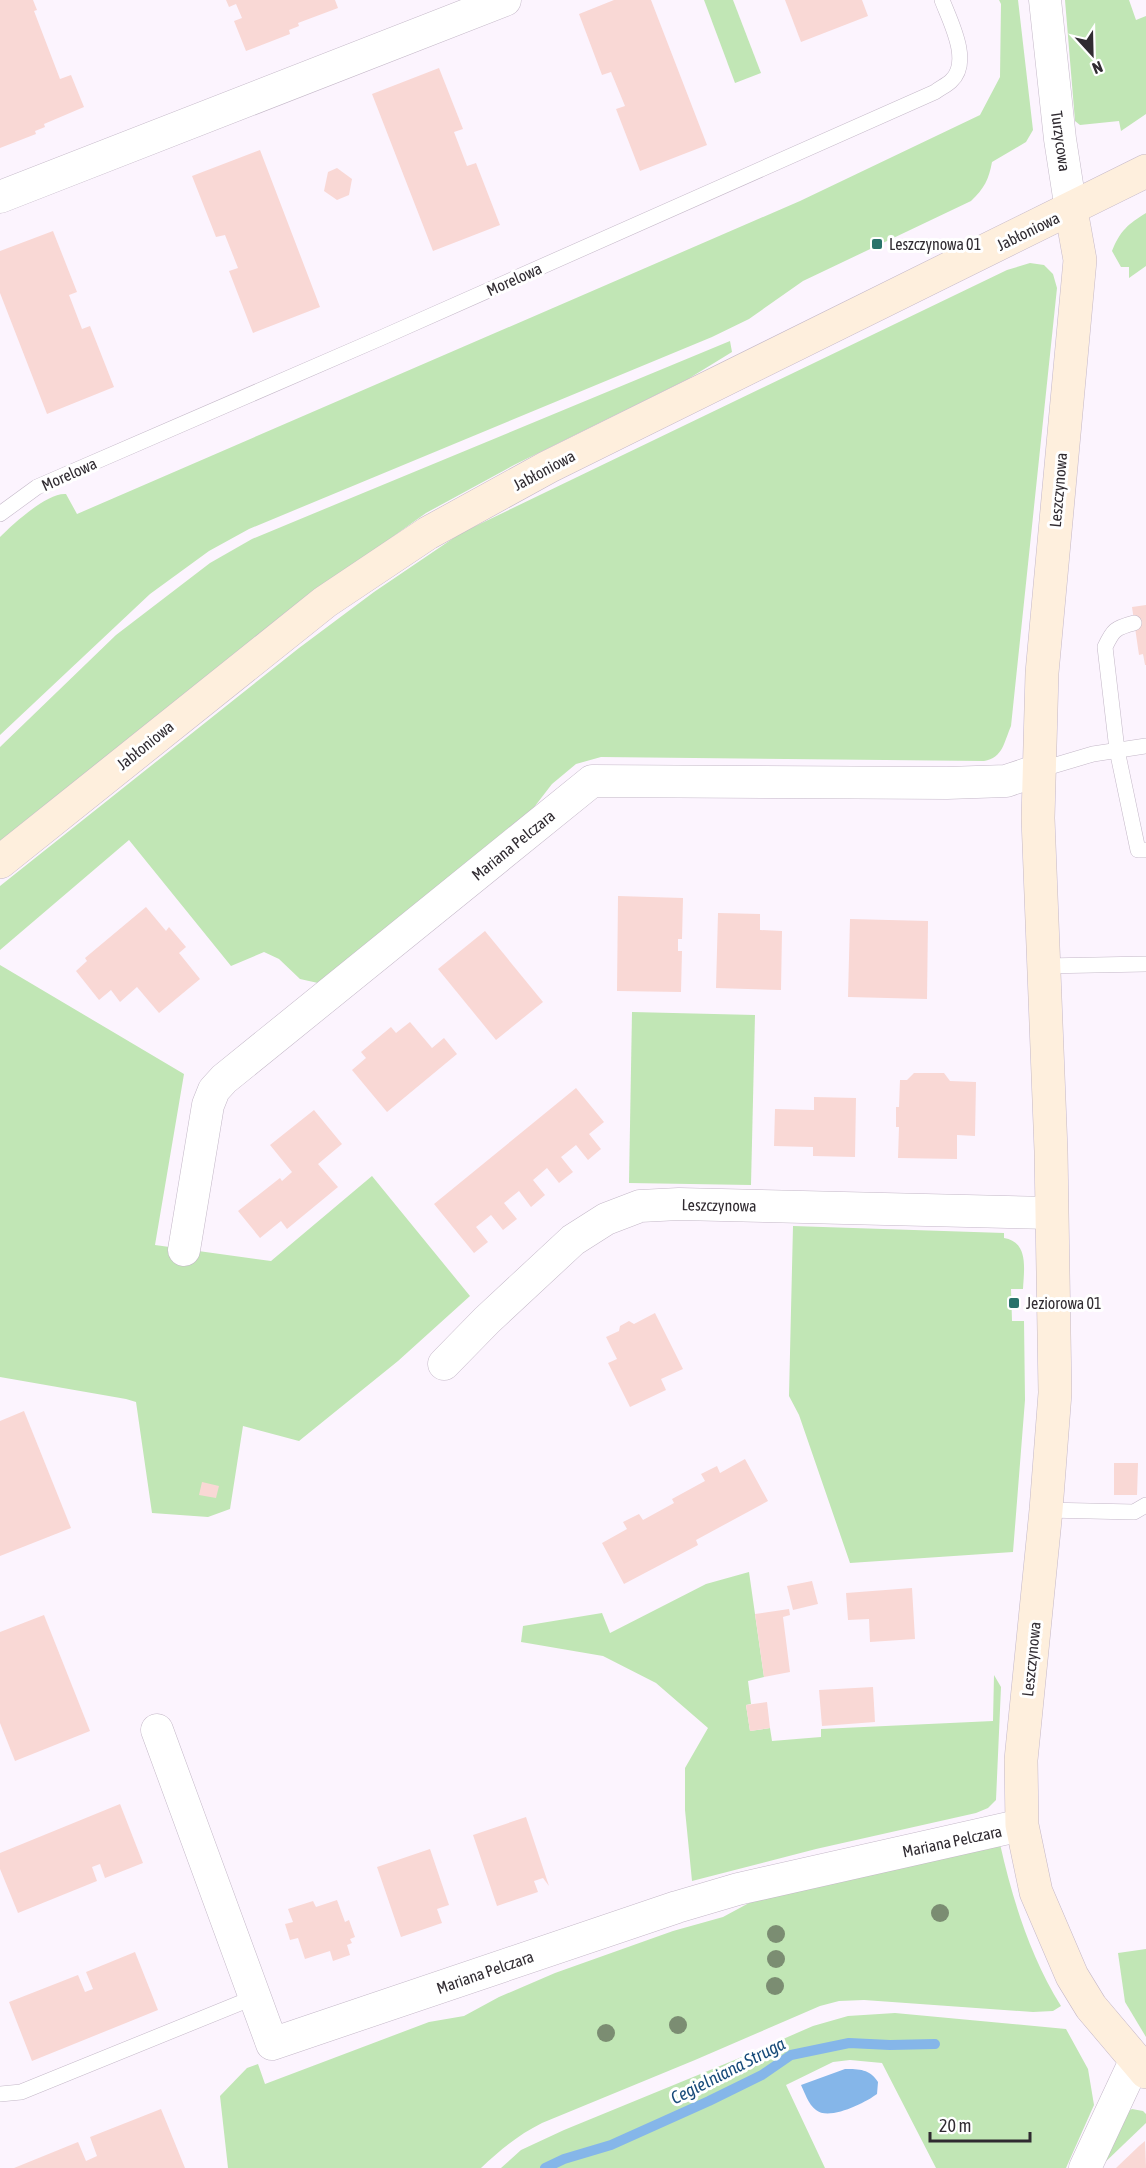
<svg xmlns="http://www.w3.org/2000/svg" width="1146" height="2168" viewBox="0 0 1146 2168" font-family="'Asap Condensed',sans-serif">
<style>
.green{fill:#c1e6b5}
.water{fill:#85b6e9}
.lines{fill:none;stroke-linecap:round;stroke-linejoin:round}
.stream{stroke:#85b6e9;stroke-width:10}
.building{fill:#f9d8d5}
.lane-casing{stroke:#c4b8c8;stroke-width:16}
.street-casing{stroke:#c4b8c8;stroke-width:33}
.secondary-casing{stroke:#c4b8c8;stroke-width:34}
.lane{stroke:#fff;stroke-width:15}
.street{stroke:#fff;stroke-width:32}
.secondary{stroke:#feefdd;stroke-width:33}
.tree{fill:#7b8d72}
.poi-dot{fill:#29726b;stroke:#fff;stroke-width:2}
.labels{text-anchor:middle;stroke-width:6;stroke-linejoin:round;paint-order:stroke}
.street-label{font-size:16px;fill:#302b31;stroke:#fff}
.poi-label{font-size:16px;fill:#302b31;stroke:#fff;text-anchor:start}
.water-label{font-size:18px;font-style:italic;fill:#164a79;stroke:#fff}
</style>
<rect width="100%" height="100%" fill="#fcf4fe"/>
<g class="green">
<path d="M704 0H733L761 73 735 83Z"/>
<path d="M999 0H1018L1033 130 1026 142 992 162C989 179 984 189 971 201L803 281 749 319 712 337 249 529 209 551 150 594 0 735V537C13 524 48 492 66 494L77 514 800 201 980 115 1000 77 1001 4Z"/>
<path d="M1065 0H1129L1136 20 1146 16V114L1121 131 1119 121 1080 125 1075 121Z"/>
<path d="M1146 213V266L1129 278V267H1121L1112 251C1120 231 1128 224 1146 213Z"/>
<path d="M1030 263 1044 265 1053 274 1057 288 1011 726C1004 742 1003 758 984 761L601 757 576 764 552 784 518 828 318 983 300 979 279 959 264 952 231 966 129 840 0 950V886L299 648 374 592 461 533 1007 270Z"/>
<path d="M730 341 732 352 688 379 514 465 426 513 294 607 0 844V747L116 635 210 563 252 539Z"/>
<path d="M0 965 184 1074 155 1245 271 1261 372 1176 470 1296 398 1361 299 1441 243 1426 230 1509 208 1517 152 1513 136 1402 126 1399 0 1377Z"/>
<path d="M632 1012 755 1015 751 1185 629 1183Z"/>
<path d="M793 1226 1004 1233V1238C1029 1242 1024 1269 1023 1289H1011L1012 1321H1024L1025 1400 1013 1552 850 1563 799 1415 789 1396Z"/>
<path d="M749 1572 764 1677 748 1681 751 1704 746 1705 750 1731 770 1728 772 1741 821 1737V1729L993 1721 994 1675 1001 1687 996 1800 988 1808 976 1813 816 1849 692 1881 685 1810V1768L708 1728 656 1683 603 1656 521 1642 523 1626 602 1613 610 1633 706 1584Z"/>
<path d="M1000 1844C1013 1901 1030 1956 1061 2006L1053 2011 1033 2012 864 2000 839 2001 820 2006 695 2060 542 2123C518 2135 500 2150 481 2168H228L220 2096 247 2068 258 2064 265 2084 429 2022 464 2016 499 1997 555 1973 673 1931 723 1917 762 1896Z"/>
<path d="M1146 1949V2037L1125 2002 1118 1953Z"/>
<path d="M895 2013 1066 2029 1088 2069 1094 2105 1066 2168H936L882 2063 850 2060 833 2062 786 2085 825 2168H501L521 2150 564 2130 737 2059 813 2026 848 2016Z"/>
<path d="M1132 2109 1143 2111 1146 2114V2123L1099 2168 1127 2112Z"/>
</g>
<path class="water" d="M845 2069C859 2069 870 2069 878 2082L877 2094C865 2103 829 2121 816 2110 808 2104 805 2093 801 2085Z"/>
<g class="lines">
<path class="stream" d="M545 2168 564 2159 611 2145 709 2101 762 2075 791 2055 849 2043 890 2045 935 2044"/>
</g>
<g class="building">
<path d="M0 0H33L37 10 34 11 60 79 71 75 84 107 44 124 45 127 35 131 36 134 0 148Z"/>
<path d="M226 0H335L338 8 298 23 299 26 289 30 290 34 246 51 234 21 242 18 236 4 229 7Z"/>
<path d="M614 0H651L707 145 640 171 616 109 625 106 611 72 602 75 579 14Z"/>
<path d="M785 0H862L868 16 801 42Z"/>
<path d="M439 68 463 129 454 132 467 166 476 163 500 225 433 251 372 94Z"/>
<path d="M260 150 320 307 253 333 229 271 238 268 225 235 216 237 192 176Z"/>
<path d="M337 168 352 179 349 195 337 200 324 191 328 172Z"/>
<path d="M53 231 77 292 69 295 82 329 90 326 114 387 47 414 0 293V251Z"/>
<path d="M1146 605V665H1145L1143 654 1139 655 1132 607Z"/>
<path d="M618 896 683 898 682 939H678V951H682L681 992 617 991Z"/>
<path d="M146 907 166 931 169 927 186 947 179 953 200 979 159 1013 137 987 120 1002 111 990 99 1000 76 971 87 961 85 958Z"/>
<path d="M718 913 760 914V930L782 931 781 990 716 988Z"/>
<path d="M850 919 928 921 927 999 848 997Z"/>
<path d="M485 931 543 1002 496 1040 438 969Z"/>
<path d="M410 1022 432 1048 444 1038 457 1054 387 1112 352 1070 366 1058 361 1052 391 1027 396 1033Z"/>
<path d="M914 1073H944L950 1081 976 1082 975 1136 957 1135V1159L898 1158 899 1127H896V1107H899L900 1080H907Z"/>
<path d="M576 1088 604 1122 589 1134 601 1149 588 1160 576 1145 561 1157 573 1172 559 1183 547 1168 533 1180 545 1195 531 1207 519 1191 504 1203 517 1219 503 1230 491 1215 476 1227 488 1242 474 1253 434 1204Z"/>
<path d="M814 1097 856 1098 855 1157 813 1156V1147L774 1146 775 1109 814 1110Z"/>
<path d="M314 1110 342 1144 318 1164 338 1187 287 1229 281 1221 260 1238 238 1211 280 1178 282 1181 292 1172 270 1145Z"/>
<path d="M655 1313 683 1369 661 1379 666 1390 630 1407 608 1363 617 1359 606 1337 619 1331 620 1326 629 1321 634 1324Z"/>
<path d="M24 1411 71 1528 0 1556V1421Z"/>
<path d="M745 1459 768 1501 696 1540 698 1545 624 1584 602 1543 627 1529 623 1522 639 1514 643 1520 674 1503 672 1499 705 1481 701 1474 717 1466 720 1473Z"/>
<path d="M1114 1463H1138L1137 1495H1114Z"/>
<path d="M202 1482 219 1486 216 1498 199 1495Z"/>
<path d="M812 1581 818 1604 793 1610 787 1586Z"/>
<path d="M912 1588 915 1639 870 1642 869 1619 848 1620 846 1593Z"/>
<path d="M789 1609 790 1615 783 1617 790 1672 764 1677 755 1614Z"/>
<path d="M44 1615 90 1731 15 1761 0 1723V1632Z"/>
<path d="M873 1687 875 1722 822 1726 819 1690Z"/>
<path d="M767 1702 770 1728 750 1731 746 1705Z"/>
<path d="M120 1804 143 1863 105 1878 100 1864 92 1867 97 1881 18 1913 0 1869V1853Z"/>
<path d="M526 1817 549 1886 543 1878 534 1881 538 1892 497 1906 473 1835Z"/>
<path d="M430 1849 449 1905 437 1909 442 1923 401 1937 377 1867Z"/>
<path d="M337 1900 345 1922 349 1920 355 1937 350 1939 352 1943 347 1945 350 1955 333 1961 330 1951 305 1959 298 1938 290 1940 285 1924 293 1922 288 1909 313 1901 316 1907Z"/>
<path d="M135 1952 158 2010 32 2061 9 2002 78 1975 85 1992 93 1989 86 1972Z"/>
<path d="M161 2109 185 2168H14L78 2142 86 2161 97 2156 90 2137Z"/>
<path d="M1145 2141 1146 2168H1116L1139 2146Z"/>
</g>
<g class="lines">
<defs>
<g id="lane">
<path d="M0 514 37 487 383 337 935 92C940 88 947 85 951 81 972 62 950 21 942 0"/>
<path d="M1134 623C1115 628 1113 630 1105 647L1117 750 1138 850H1146"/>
<path d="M1039 770 1093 754 1146 746"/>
<path d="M1044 966 1146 964"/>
<path d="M1046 1510 1134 1512 1146 1505"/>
<path d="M0 2094 21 2092 255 1997"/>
</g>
<g id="street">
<path d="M1045 0 1060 139 1071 210"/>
<path d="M0 197 505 0"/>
<path d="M184 1250 208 1105 214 1090 224 1079 592 781 947 783 1006 781 1039 770"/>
<path d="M444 1364 487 1320 573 1240 606 1219 640 1206 679 1204 1052 1213"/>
<path d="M157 1730 272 2044 677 1907 738 1889 1022 1825"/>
<path d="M1085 2168 1135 2061"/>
</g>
<g id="secondary">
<path d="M1071 210 1080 260 1042 673 1038 818 1051 1151 1055 1393 1046 1510 1021 1760 1022 1825 1036 1892 1072 1976 1091 2007 1146 2072"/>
<path d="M0 862 325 602 428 533 548 467 1146 171"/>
</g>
</defs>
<use href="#lane" class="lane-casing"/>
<use href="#street" class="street-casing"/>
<use href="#secondary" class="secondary-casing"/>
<use href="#lane" class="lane"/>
<use href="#street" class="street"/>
<use href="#secondary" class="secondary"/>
</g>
<g class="tree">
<circle cx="940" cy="1913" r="9"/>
<circle cx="776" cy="1934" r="9"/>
<circle cx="776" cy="1959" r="9"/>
<circle cx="775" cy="1986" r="9"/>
<circle cx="678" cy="2025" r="9"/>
<circle cx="606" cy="2033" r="9"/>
</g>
<g class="poi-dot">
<rect x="871" y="238" width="12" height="12" rx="3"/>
<rect x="1008" y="1297" width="12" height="12" rx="3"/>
</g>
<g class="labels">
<g class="street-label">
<text transform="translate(1061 141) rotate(82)" y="6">Turzycowa</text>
<text transform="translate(1028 231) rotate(-26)" y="6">Jabłoniowa</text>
<text transform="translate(514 279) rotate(-24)" y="6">Morelowa</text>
<text transform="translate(544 470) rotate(-28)" y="6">Jabłoniowa</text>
<text transform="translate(69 474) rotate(-24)" y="6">Morelowa</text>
<text transform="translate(1058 490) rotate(-85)" y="6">Leszczynowa</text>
<text transform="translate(145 745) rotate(-39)" y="6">Jabłoniowa</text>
<text transform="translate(513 845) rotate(-39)" y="6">Mariana Pelczara</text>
<text transform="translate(719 1205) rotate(1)" y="6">Leszczynowa</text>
<text transform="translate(1031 1659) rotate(-84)" y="6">Leszczynowa</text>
<text transform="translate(952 1841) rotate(-12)" y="6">Mariana Pelczara</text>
<text transform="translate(485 1972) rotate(-19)" y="6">Mariana Pelczara</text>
</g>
<g class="poi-label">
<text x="889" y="250">Leszczynowa 01</text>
<text x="1026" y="1309">Jeziorowa 01</text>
</g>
<g class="water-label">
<text transform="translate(728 2071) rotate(-27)" y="6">Cegielniana Struga</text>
</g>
</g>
<g transform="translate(1092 54) rotate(158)" stroke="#ffffff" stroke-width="4.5" paint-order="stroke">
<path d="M0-4.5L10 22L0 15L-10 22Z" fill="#302b31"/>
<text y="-9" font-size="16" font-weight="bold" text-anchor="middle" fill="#302b31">N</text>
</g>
<path d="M930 2132v9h100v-9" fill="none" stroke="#302b31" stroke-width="3"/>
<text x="939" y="2132" font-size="18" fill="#302b31" stroke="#ffffff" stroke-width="4.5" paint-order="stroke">20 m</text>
</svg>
